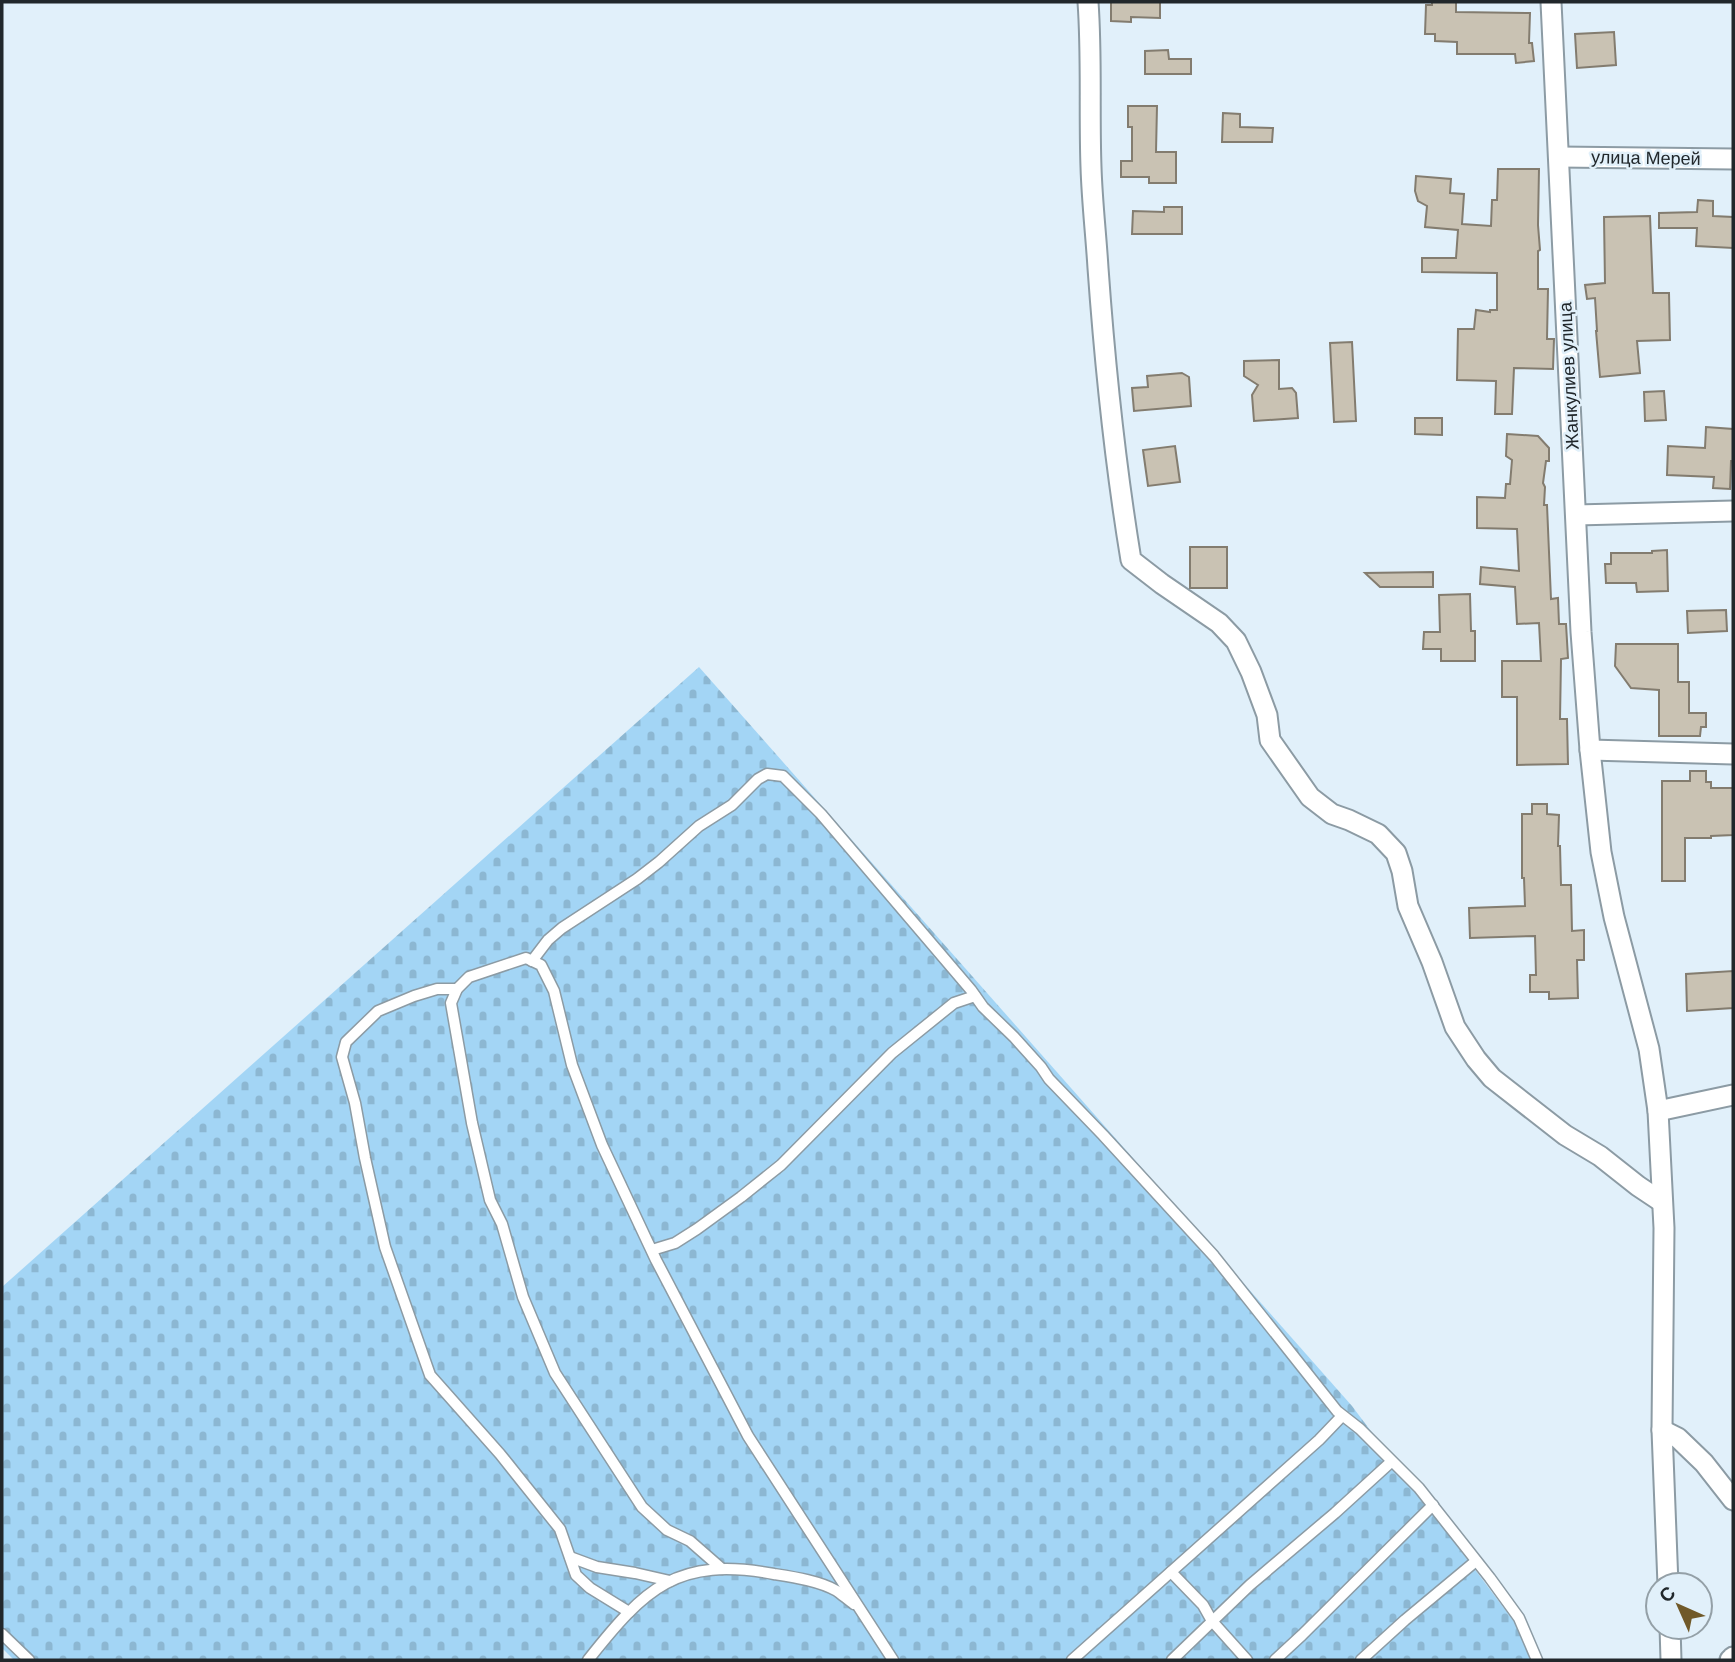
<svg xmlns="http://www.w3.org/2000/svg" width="1735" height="1662" viewBox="0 0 1735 1662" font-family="'DM Sans',sans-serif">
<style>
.cemetery{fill:url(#cemetery-stones)}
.building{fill:#c9c2b3;stroke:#837c6f;stroke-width:2}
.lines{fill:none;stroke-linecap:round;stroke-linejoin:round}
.lane-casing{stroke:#8c9ba4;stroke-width:13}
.street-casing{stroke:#8c9ba4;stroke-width:23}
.lane{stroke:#fff;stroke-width:10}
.street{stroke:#fff;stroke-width:19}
.labels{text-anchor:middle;stroke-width:5;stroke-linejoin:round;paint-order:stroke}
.street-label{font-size:18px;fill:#21272b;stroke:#e1f0fa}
</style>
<defs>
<pattern id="cemetery-stones" width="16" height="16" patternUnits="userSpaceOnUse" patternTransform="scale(1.75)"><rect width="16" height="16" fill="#a3d5f5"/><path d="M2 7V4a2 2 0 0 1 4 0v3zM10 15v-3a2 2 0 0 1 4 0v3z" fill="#8cb7d2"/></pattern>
</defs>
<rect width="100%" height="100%" fill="#e1f0fa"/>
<path class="cemetery" d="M699 667 1352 1406 1543 1660H14L2 1648V1287Z"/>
<g class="building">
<path d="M1111 2H1160V18L1131 17V22L1111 21Z"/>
<path d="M1432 2H1456V12L1530 13 1529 43H1532L1534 61 1516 63 1515 54H1457V42L1435 41V34H1425L1426 5H1432Z"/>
<path d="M1614 32 1616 65 1577 68 1575 34Z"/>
<path d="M1168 50 1169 59H1191V74H1145V51Z"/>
<path d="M1128 106H1157L1156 152H1176V183H1149V177H1121V161H1132V127H1128Z"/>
<path d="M1223 113 1240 114V127L1273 128 1272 142H1222Z"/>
<path d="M1498 169H1539L1538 225 1540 250 1538 251V289H1548L1547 339H1554L1553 369 1514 368 1512 414H1495L1496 381 1457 380 1458 329H1474L1476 310 1490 312V310H1497V273L1422 272V258H1456L1458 230 1425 227 1427 206 1418 201 1415 191 1416 176 1451 179 1450 193 1464 194 1462 224 1491 226 1492 200H1497Z"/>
<path d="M1698 200 1713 201V216L1733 217V248L1696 246 1697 228H1659V213L1697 212Z"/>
<path d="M1164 207H1182V234H1132L1133 211 1164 212Z"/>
<path d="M1650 216 1653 293H1669L1670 340 1637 341 1640 373 1600 377 1596 331H1597L1595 298 1587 299 1585 285 1605 283 1604 217Z"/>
<path d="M1352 342 1356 421 1334 422 1330 343Z"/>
<path d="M1279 360V389L1292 388 1296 393 1298 418 1254 421 1252 395 1258 385 1244 376V361Z"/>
<path d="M1182 373 1189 377 1191 406 1134 411 1132 388 1148 387 1147 376Z"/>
<path d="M1664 391 1666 420 1645 421 1644 392Z"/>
<path d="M1415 418H1442V435L1415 434Z"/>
<path d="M1706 427 1733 429V461H1731L1730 489 1713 488 1714 477 1667 475 1668 446 1705 448Z"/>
<path d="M1507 434 1538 436 1549 448V461H1546L1543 483 1545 487 1544 505H1547L1551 599 1558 598 1559 624H1566L1568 658 1561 659 1560 719H1567L1568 764 1517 765V697H1502V661H1541L1539 623 1517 624 1515 587 1480 584 1481 567 1519 571 1517 529 1477 528V497L1505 498 1506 484H1510L1512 460 1506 456Z"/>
<path d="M1175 446 1180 482 1148 486 1143 450Z"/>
<rect x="1190" y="547" width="37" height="41"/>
<path d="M1667 550 1668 591 1637 592 1636 583H1606L1605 564H1611V553H1652V551Z"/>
<path d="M1433 572V587H1380L1365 573Z"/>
<path d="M1470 594 1471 631H1475V661H1441V649H1423L1424 632H1440L1439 595Z"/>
<path d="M1726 610 1727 631 1688 633 1687 611Z"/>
<path d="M1616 644H1678V682H1689V713H1706V727H1701L1700 736H1659V690L1631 688 1615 666Z"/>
<path d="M1690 771H1706V782H1711V788H1733V835L1711 836V838H1685V881H1662V781H1690Z"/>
<path d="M1532 804H1547V814L1559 815 1558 846H1560L1561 885H1571L1572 931 1584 930V960H1577L1578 998 1549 999V992H1530V975H1536L1535 936 1470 938 1469 908 1525 906 1524 878H1522V814H1532Z"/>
<path d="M1733 971V1008L1687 1011 1686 974Z"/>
</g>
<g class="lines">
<defs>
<g id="lane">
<path d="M532 961 548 940 562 928 637 879 659 862 699 826 732 805 758 779 767 774 783 776 821 814 971 990 983 1007 1014 1037 1041 1067 1049 1079 1103 1135 1214 1256 1337 1411 1360 1429 1419 1488 1490 1578 1519 1618 1537 1660"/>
<path d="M457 989H437L414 996 378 1011 346 1042 342 1057 355 1103 365 1158 385 1247 430 1375 500 1454 560 1529 576 1575 590 1588 629 1612"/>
<path d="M652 1250 675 1243 697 1229 741 1197 781 1165 892 1053 954 1003 975 996"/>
<path d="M570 1557 597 1567 635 1573 670 1581"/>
<path d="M722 1569 690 1541 667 1530 642 1507 555 1373 523 1297 502 1224 490 1200 472 1123 451 1003 457 989 469 977 526 958 541 965 554 991 572 1065 602 1145 656 1260 748 1436 893 1660"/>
<path d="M1171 1572 1203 1605 1212 1621 1247 1660"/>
<path d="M2 1634 29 1660"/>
<path d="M588 1660C645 1588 677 1556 774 1574 793 1577 820 1581 837 1591 843 1595 848 1600 854 1604"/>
<path d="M1072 1660 1319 1440 1342 1416"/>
<path d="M1172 1660 1250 1585 1335 1513 1391 1462"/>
<path d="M1275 1660 1302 1635 1433 1505"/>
<path d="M1361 1660 1405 1620 1476 1561"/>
</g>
<g id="street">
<path d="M1088 2C1092 57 1089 112 1091 167 1092 201 1096 235 1098 268 1105 366 1115 463 1131 560L1162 584 1219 623 1236 641 1251 672 1267 715 1270 740 1310 797 1332 814 1349 820 1378 834 1396 853 1402 871 1408 906 1432 962 1455 1027 1476 1059 1492 1078 1565 1135 1600 1156 1638 1186 1662 1202"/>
<path d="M1551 2 1581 632 1590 750 1601 852 1614 917 1649 1049 1658 1111 1664 1228 1662 1430 1668 1585"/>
<path d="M1559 157 1733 159"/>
<path d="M1576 515 1733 511"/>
<path d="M1590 750 1733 754"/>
<path d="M1658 1111 1733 1095"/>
<path d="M1662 1430 1678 1438 1704 1463 1733 1500"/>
<path d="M1670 1627 1671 1660"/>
<path d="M1730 1660 1733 1657"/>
</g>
</defs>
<use href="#lane" class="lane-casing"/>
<use href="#street" class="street-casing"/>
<use href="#lane" class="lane"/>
<use href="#street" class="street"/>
</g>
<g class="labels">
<g class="street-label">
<text transform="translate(1646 158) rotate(1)" y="6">улица Мерей</text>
<text transform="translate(1569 376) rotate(-93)" y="6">Жанкулиев улица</text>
</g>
</g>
<rect width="1735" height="1662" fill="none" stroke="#21272b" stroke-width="7"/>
<g transform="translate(1679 1606) rotate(315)"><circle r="33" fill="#e1f0fa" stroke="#94a0a7" stroke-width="2"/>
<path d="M0-5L12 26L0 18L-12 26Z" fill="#705929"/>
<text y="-10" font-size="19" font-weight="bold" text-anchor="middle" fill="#21272b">С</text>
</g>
</svg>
